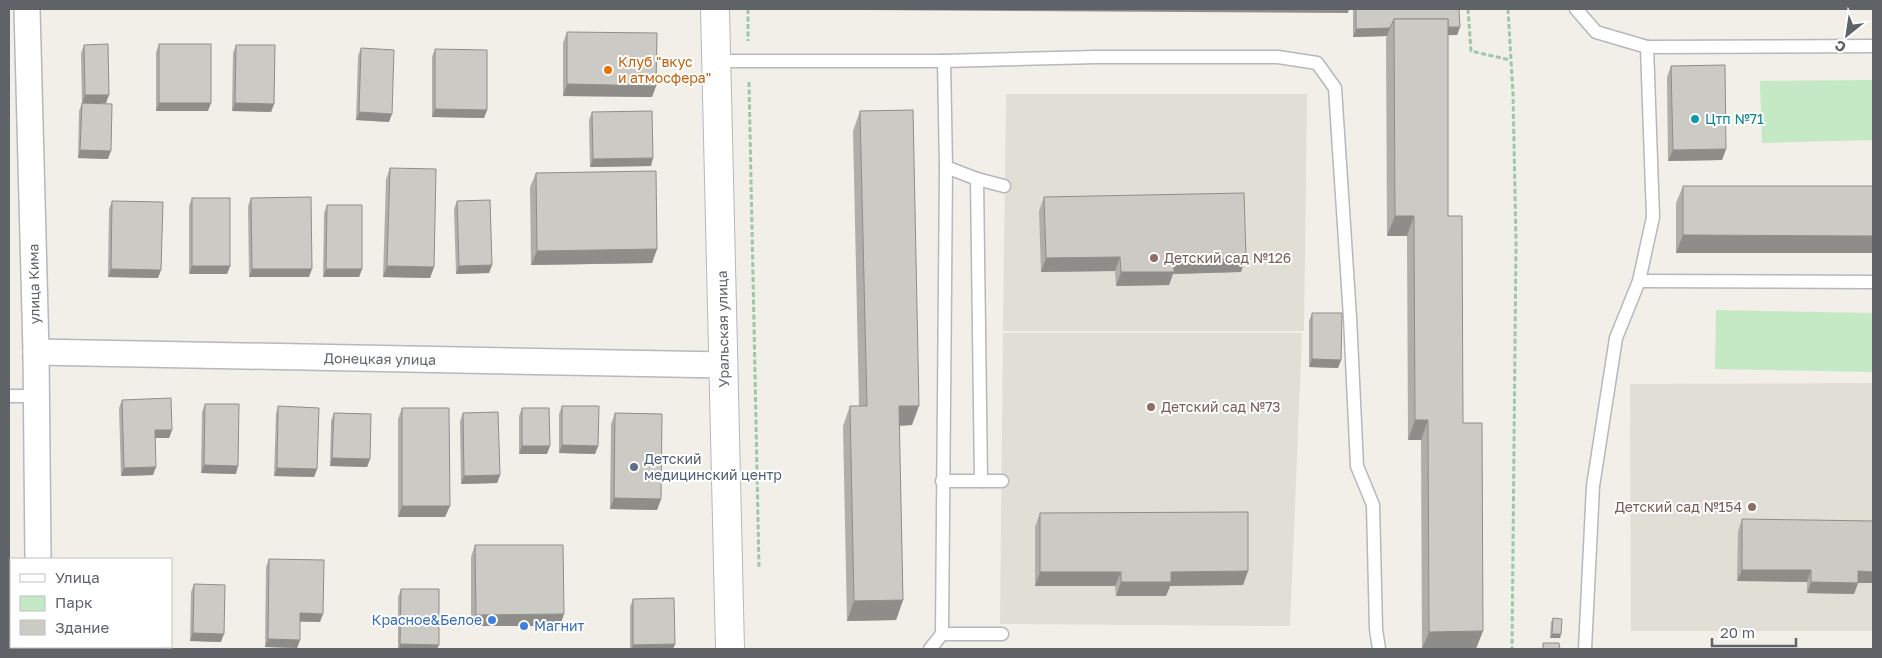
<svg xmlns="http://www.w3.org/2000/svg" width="1882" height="658" viewBox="0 0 1882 658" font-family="'Golos Text',sans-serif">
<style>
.education{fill:#e1ded6}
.green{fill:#c5e8c5}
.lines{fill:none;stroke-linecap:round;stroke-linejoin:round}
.service-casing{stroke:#b5b8bc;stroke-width:15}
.minor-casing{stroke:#b5b8bc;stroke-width:28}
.tertiary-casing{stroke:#b5b8bc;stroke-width:30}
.path{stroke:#9cc7a9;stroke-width:3;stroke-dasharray:5 2.5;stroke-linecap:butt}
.service{stroke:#fff;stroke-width:12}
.minor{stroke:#fff;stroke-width:25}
.tertiary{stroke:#fff;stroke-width:28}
.wall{fill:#afaea9}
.shaded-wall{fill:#8f8d8a}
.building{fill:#cccac5;stroke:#8f8d8a}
.food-dot{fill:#e8710a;stroke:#fff;stroke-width:2}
.culture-dot{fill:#0f9aa8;stroke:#fff;stroke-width:2}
.education-dot{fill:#8d6e63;stroke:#fff;stroke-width:2}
.service-dot{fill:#5c6f8a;stroke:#fff;stroke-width:2}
.shop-dot{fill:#3f7fe0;stroke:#fff;stroke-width:2}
.labels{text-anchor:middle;stroke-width:4;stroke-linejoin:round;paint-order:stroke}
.food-label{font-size:14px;fill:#c56008;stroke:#fff;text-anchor:start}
.culture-label{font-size:14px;fill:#0d838f;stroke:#fff;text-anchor:start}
.education-label{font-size:14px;fill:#785e54;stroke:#fff;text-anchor:start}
.street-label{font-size:14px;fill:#5f6368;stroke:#fff}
.service-label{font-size:14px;fill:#4e5e75;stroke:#fff;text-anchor:start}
.shop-label{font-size:14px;fill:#366cbe;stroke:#fff;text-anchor:end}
</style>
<rect width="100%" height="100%" fill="#f1efe8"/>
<g class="education">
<path d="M1006 94H1307L1304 331H1003Z"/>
<path d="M1003 333H1302L1290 626 1000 624Z"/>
<path d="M1873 383V631H1631L1630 384Z"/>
</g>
<g class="green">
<path d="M1873 80V140L1762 143 1760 81Z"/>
<path d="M1716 310 1873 313V372L1715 369Z"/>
</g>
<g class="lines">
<defs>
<g id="service">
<path d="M1576 9 1596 32 1647 47 1653 217 1639 281 1616 338 1593 486 1585 649"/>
<path d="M1647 47 1873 46"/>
<path d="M716 61H944L1096 57H1278L1317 63 1335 88 1350 317 1357 466 1373 505 1376 629 1379 649"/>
<path d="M946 167 977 179 1004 186"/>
<path d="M977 179 981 481"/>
<path d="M1639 281 1873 282"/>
<path d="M9 396H36"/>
<path d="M942 481H1002"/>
<path d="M942 634H1002"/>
<path d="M930 649 942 634 946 167 944 61"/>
</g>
<g id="minor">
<path d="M27 9 36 352 38 559"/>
<path d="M36 352 724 365"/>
<path d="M39 647V649"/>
</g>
<path id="tertiary" d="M715 9 730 649"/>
</defs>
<use href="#service" class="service-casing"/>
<use href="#minor" class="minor-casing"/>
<use href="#tertiary" class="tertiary-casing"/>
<g class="path">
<path d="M748 9V41"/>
<path d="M1468 9 1471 51 1510 60"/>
<path d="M1508 9 1513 94 1516 243 1512 649"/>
<path d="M749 82 759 568"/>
</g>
<use href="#service" class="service"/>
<use href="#minor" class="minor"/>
<use href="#tertiary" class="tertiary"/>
</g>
<g class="wall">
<path d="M1353 9H1459L1460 27 1457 35H1448V216L1463 423 1476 649H1422L1421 440H1408L1407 236H1387L1386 38 1387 36 1353 37Z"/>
<path d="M567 32 656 86 652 97 563 96V43Z"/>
<path d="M159 44 208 111H156V52Z"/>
<path d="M84 45 106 103H90L108 159 78 158 79 111 82 103 81 53Z"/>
<path d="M236 45 274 104 271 112 232 111 233 53Z"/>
<path d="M361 48 389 122 356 120 358 56Z"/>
<path d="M435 49 487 110 484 118 432 117V57Z"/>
<path d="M1671 66 1726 149 1722 160 1668 161 1667 77Z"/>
<path d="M860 111 912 425 899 426 903 600 896 620 847 621 843 426 850 406H859L853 131Z"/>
<path d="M592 112 651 166 590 167 589 120Z"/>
<path d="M390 168 434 267 430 278 383 277 386 179Z"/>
<path d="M536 173 657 249 652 263 531 265 530 187Z"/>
<path d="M1683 186H1873L1676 253V203Z"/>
<path d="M1044 197 1241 272 1173 274 1169 285 1116 286 1115 271 1041 272 1039 211Z"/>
<path d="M192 198 230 266 227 274H189V206Z"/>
<path d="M251 198 309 277H249L248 206Z"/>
<path d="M112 201 158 278 108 277 109 209Z"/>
<path d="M457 201 492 265 489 273 456 274 454 209Z"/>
<path d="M327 205 362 269 359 277H323L324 213Z"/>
<path d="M1312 313 1341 360 1338 368 1309 367V321Z"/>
<path d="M122 400 172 430 169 438H155L153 475 121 476 119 408Z"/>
<path d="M205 404 236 474 201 473 202 412Z"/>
<path d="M278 406 317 469 314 477 274 476 276 414Z"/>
<path d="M562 406 598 446 595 454 559 453V414Z"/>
<path d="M402 408 445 517H398V419Z"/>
<path d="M522 408 547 454H519V416Z"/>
<path d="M334 413 370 459 367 467 330 466 331 421Z"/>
<path d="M463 413 500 475 497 483 461 484 460 421Z"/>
<path d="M615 413 661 499 657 510 610 509 611 424Z"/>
<path d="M1040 513 1248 571 1243 585 1170 586 1166 596H1116L1115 586H1035V527Z"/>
<path d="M1742 519 1858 583 1854 594 1807 593V582L1737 581 1738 531Z"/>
<path d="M475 545 560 626H471V557Z"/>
<path d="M269 559 320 622H300V640L297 648 265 647 266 567Z"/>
<path d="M194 584 221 642 190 641 191 592Z"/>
<path d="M401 589 439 645 437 649H398V597Z"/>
<path d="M633 599 675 644 673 649H630V607Z"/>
<path d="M1553 618 1561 634 1560 638H1550L1551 622Z"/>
</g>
<g class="shaded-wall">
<path d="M862 9H1349L1348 13 862 10Z"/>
<path d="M1460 27 1457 35 1394 36V28Z"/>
<path d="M1390 28 1387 36 1353 37 1356 29Z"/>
<path d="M567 84 656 86 652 97 563 96Z"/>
<path d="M85 95H109L106 103H82Z"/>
<path d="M159 103H211L208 111H156Z"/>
<path d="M235 103 274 104 271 112 232 111Z"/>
<path d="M435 109 487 110 484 118 432 117Z"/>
<path d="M359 112 392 114 389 122 356 120Z"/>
<path d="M1726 149 1722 160 1668 161 1673 150Z"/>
<path d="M80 150 111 151 108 159 78 158Z"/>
<path d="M653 158 651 166 590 167 593 159Z"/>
<path d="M1395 216H1414L1407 236H1387Z"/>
<path d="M1683 235 1873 236V253H1676Z"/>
<path d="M657 249 652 263 531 265 537 251Z"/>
<path d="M1120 257 1115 271 1041 272 1046 258Z"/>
<path d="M1246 258 1241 272 1173 274 1169 285 1116 286 1121 272 1174 260Z"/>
<path d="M492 265 489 273 456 274 459 266Z"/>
<path d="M192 266H230L227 274H189Z"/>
<path d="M387 266 434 267 430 278 383 277Z"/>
<path d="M111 269 161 270 158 278 108 277Z"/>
<path d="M252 269H312L309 277H249Z"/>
<path d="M326 269H362L359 277H323Z"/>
<path d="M1312 359 1341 360 1338 368 1309 367Z"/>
<path d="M899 406H919L912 425 892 426Z"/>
<path d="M1415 420H1428L1421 440H1408Z"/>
<path d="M155 430H172L169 438H152Z"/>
<path d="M562 445 598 446 595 454 559 453Z"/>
<path d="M522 446H550L547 454H519Z"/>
<path d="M332 458 370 459 367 467 330 466Z"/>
<path d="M204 465 238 466 236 474 201 473Z"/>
<path d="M156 467 153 475 121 476 124 468Z"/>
<path d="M277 468 317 469 314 477 274 476Z"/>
<path d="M500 475 497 483 461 484 464 476Z"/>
<path d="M614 498 661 499 657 510 610 509Z"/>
<path d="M402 506H450L445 517H398Z"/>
<path d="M1742 570H1811L1807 582 1737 581Z"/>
<path d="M1248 571 1243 585 1170 586 1166 596H1116L1121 582 1171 572Z"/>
<path d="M1858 571 1873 572V583H1858L1854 594 1807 593 1811 582Z"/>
<path d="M1040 572H1121L1115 586H1035Z"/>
<path d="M903 600 896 620 847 621 854 601Z"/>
<path d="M300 613 323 614 320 622 297 621Z"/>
<path d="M564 614 560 626H471L476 615Z"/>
<path d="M1483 631 1476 649H1422L1429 632Z"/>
<path d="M193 633 224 634 221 642 190 641Z"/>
<path d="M1552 634H1561L1560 638H1550Z"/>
<path d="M268 639 300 640 297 648 265 647Z"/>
<path d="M400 644 439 645 437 649H399Z"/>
<path d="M675 644 673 649H632L633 645Z"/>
</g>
<g class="building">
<path d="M1356 9H1459L1460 27H1448V19H1394L1390 28 1356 29Z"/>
<path d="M1394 19H1448V216H1462L1463 423H1482L1483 631 1429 632 1428 420H1415L1414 216H1395Z"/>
<path d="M567 32 657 33 656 86 567 84Z"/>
<path d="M108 44 109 95H85L84 45Z"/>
<rect x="159" y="44" width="52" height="59"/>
<path d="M236 45H275L274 104 235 103Z"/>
<path d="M361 48 394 50 392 114 359 112Z"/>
<path d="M435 49 487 50V110L435 109Z"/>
<path d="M1725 65 1726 149 1673 150 1671 66Z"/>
<path d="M82 103 112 104 111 151 80 150Z"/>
<path d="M913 110 919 406H899L903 600 854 601 850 406H867L860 111Z"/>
<path d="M652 111 653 158 593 159 592 112Z"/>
<path d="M390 168 436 169 434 267 387 266Z"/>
<path d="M656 171 657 249 537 251 536 173Z"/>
<path d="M1683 186H1873V236L1683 235Z"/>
<path d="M1244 193 1246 258 1174 260V272H1121L1120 257 1046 258 1044 197Z"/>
<path d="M311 197 312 269H252L251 198Z"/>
<rect x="192" y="198" width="38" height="68"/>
<path d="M490 200 492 265 459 266 457 201Z"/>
<path d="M112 201 163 202 161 270 111 269Z"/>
<path d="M327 205H362V269H326Z"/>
<path d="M1312 313H1342L1341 360 1312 359Z"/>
<path d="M171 398 172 430H155L156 467 124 468 122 400Z"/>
<path d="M205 404H239L238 466 204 465Z"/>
<path d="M278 406 319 408 317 469 277 468Z"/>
<path d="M562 406H599L598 446 562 445Z"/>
<path d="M402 408H449L450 506H402Z"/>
<path d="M522 408H549L550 446H522Z"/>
<path d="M498 412 500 475 464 476 463 413Z"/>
<path d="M334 413 371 414 370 459 332 458Z"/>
<path d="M615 413 662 414 661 499 614 498Z"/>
<path d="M1248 512V571L1171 572V582H1121V572H1040V513Z"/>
<path d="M1742 519 1873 521V572L1858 571V583L1811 582V570H1742Z"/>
<path d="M475 545H563L564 614 476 615Z"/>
<path d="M269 559 324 560 323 614 300 613V640L268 639Z"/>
<path d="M194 584 225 585 224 634 193 633Z"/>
<path d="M401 589H439V645L400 644Z"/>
<path d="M674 598 675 644 633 645V599Z"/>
<path d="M1553 618 1562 619 1561 634H1552Z"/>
<path d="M1543 643H1559L1560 649H1543Z"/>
</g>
<circle class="food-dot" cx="608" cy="70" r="5"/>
<circle class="culture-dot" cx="1695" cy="119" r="5"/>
<g class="education-dot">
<circle cx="1154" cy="258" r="5"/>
<circle cx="1151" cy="407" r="5"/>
<circle cx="1752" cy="507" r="5"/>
</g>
<circle class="service-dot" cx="634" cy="467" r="5"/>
<g class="shop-dot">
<circle cx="492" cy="620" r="5"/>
<circle cx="524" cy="626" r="5"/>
</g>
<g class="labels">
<g class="food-label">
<text x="618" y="67">Клуб "вкус<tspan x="618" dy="16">и атмосфера"</tspan></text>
</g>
<g class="culture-label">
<text x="1705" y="124">Цтп №71</text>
</g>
<g class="education-label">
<text x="1164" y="263">Детский сад №126</text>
<text x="1161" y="412">Детский сад №73</text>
<text x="1742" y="512" text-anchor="end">Детский сад №154</text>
</g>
<g class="street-label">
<text transform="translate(34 284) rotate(-91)" y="5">улица Кима</text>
<text transform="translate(723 329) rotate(-91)" y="5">Уральская улица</text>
<text transform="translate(380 359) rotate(1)" y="5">Донецкая улица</text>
</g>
<g class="service-label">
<text x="644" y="464">Детский<tspan x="644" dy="16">медицинский центр</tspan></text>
</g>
<g class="shop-label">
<text x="482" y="625">Красное&amp;Белое</text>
<text x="534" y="631" text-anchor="start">Магнит</text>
</g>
</g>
<rect width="1882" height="658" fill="none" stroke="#5f6368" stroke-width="20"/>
<rect x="10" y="558" width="162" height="90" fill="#ffffff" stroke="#bfc1c3"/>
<rect x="20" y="574" width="25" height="8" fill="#ffffff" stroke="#bfc1c3"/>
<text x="55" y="583" font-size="15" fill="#5f6368">Улица</text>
<rect x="20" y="596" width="25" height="15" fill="#c5e8c5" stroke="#bfc1c3"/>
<text x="55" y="608" font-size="15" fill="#5f6368">Парк</text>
<rect x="20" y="620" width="25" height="15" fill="#cccac5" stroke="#bfc1c3"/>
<text x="55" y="633" font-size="15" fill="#5f6368">Здание</text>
<g transform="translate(1847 35) rotate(210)" stroke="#ffffff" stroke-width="4" paint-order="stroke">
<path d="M0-4L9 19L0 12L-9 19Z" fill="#5f6368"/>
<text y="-8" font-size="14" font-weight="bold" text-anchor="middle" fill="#5f6368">С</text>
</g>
<path d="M1712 638v8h84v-8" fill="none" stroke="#5f6368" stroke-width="2.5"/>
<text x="1720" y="638" font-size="15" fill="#5f6368" stroke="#ffffff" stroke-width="4" paint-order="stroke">20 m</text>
</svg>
